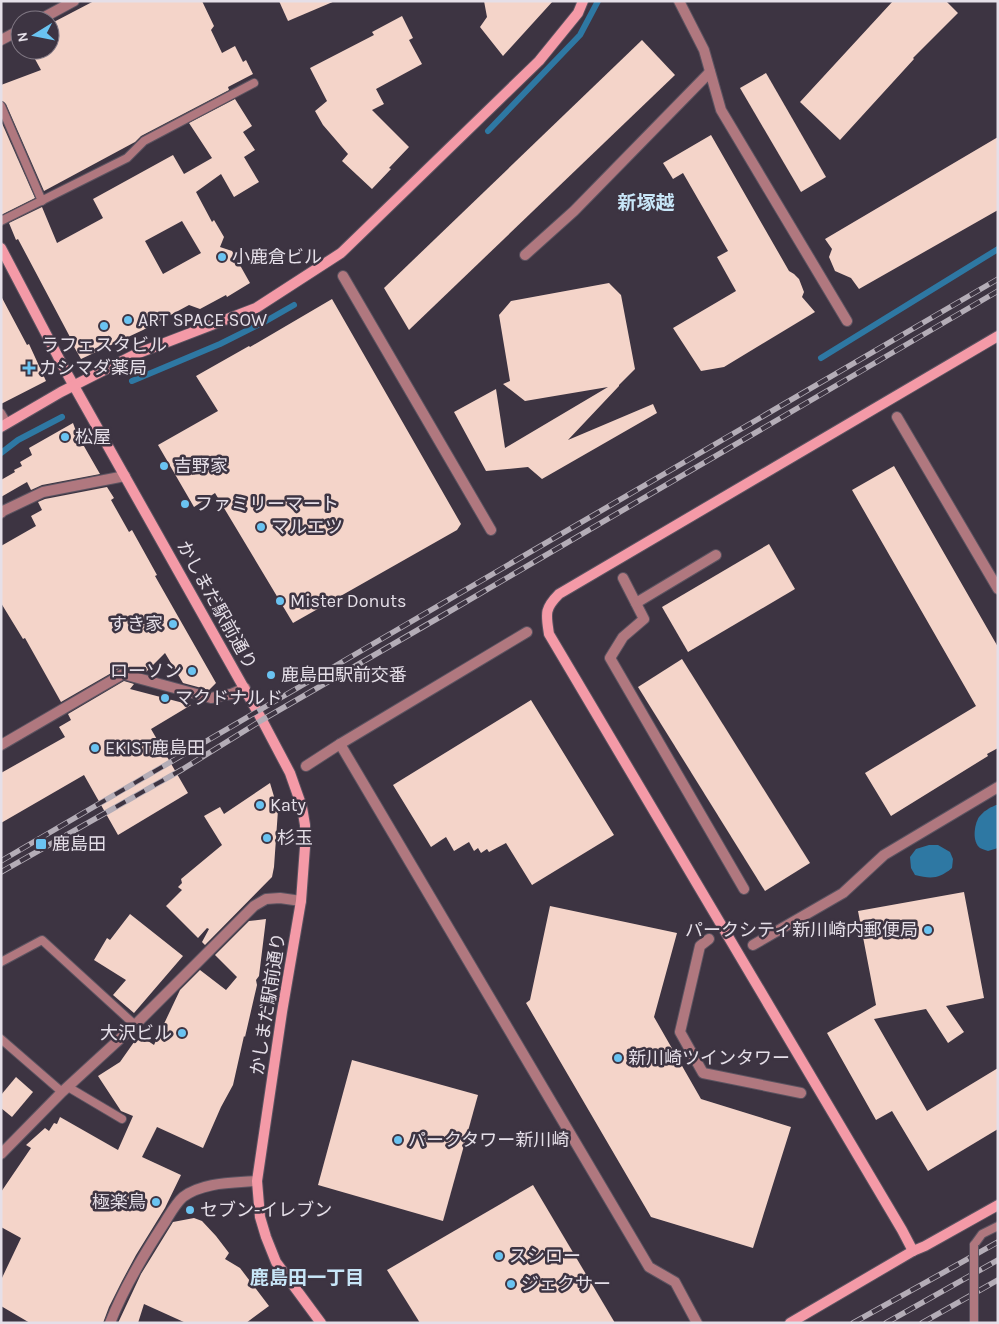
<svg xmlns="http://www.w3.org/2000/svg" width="999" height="1324" viewBox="0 0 999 1324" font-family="Karla,'Noto Sans JP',sans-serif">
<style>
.water{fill:#2e78a3}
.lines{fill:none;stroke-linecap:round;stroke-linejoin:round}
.stream{stroke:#2e78a3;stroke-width:6}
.building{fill:#f4d4c9;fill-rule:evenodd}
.lane-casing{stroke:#5b5360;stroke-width:10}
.street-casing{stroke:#5b5360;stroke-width:12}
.secondary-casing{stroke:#5b5360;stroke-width:12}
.lane{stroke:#b0787f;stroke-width:8}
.street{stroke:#b0787f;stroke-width:10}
.secondary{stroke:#f49aa7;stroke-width:10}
.rail-casing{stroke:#b4adb7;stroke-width:5.5}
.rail{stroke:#3d3442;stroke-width:4;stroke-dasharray:11;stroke-linecap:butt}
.lane-bridge-casing{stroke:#5b5360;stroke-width:10;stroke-linecap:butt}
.lane-bridge{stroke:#b0787f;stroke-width:8}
.poi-dot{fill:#6ac3f1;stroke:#3d3442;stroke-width:2}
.labels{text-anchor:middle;stroke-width:5;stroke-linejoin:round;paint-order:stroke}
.poi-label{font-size:18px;fill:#e5dfe8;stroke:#3d3442;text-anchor:start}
.street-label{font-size:18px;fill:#e5dfe8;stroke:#3d3442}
.neighbourhood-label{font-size:19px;font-weight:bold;fill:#c8e6f8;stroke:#3d3442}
</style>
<rect width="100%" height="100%" fill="#3d3442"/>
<g class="water">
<path d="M996 805H998V848L988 851C985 850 982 849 980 848 972 842 974 825 979 817 984 811 989 808 996 805Z"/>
<path d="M929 845H938L950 852 953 859 952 868C939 879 931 879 915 875L911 868 910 857 916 849Z"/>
</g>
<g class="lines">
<g class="stream">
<path d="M488 131 580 35 598 1"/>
<path d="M821 358 998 249"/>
<path d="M132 381 220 344 266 321 294 305"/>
<path d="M1 453 18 440 62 417"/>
</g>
</g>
<g class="building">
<path d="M94 1H202L214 26 211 30 222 53 235 46 243 62 246 60 253 74 228 87 229 90 141 136 135 142 44 191 6 104 1 100V85L41 70 30 50H50V24Z"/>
<path d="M279 1H335L288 21Z"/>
<path d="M484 1H553L503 56 480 27 487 17Z"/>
<path d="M893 1H946L958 13 913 58 914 59 840 140 800 102Z"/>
<path d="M402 16 413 38 409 40 422 64 376 89 384 104 372 110 409 147 389 168 391 169 372 189 342 161 348 154 323 125 315 111 327 101 310 68 374 35 372 32Z"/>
<path d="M642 40 675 75 409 330 384 288Z"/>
<path d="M766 73 826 177 801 192 740 88Z"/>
<path d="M235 99 252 126 243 132 255 150 244 157 259 182 234 197 221 174 196 192 212 222 214 220 224 237 220 247 232 251 250 283 227 297 226 295 200 309 189 305 143 330 81 359 69 338 70 337 18 239 16 240 9 223 42 207 57 243 103 218 93 199 173 155 184 174 212 158 189 123ZM182 221 201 253 163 274 145 241Z"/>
<path d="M1 121 35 198 1 215Z"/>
<path d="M711 135 789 271 794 274 799 279 804 292 802 297 815 312 724 367 701 371 673 328 736 291 717 257 728 251 683 173 673 179 663 163Z"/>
<path d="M998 137V210L859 289 851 278 835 271 829 257 832 249 825 239Z"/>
<path d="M609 283 621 295 635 369 619 385V386L568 440 653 404 657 413 542 479 528 467 486 471 454 412 496 389 505 448 608 387 525 401 503 384 510 381 499 315 511 301Z"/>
<path d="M1 296 27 345 29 344 46 381 1 404Z"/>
<path d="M332 299 461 524 457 530 293 623 215 493 194 507 158 445 218 411 196 376 249 346 250 347Z"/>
<path d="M73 423 77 434 100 474 42 485 31 490 27 482 1 497V480L15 472 14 470 22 466 20 462 32 455 29 448Z"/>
<path d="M894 466 998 647V748L987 754 988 756 891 816 865 773 976 706 852 490Z"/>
<path d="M107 487 114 498 111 500 129 532 132 530 157 575 155 576 216 683 209 690 183 683 165 653 145 673 125 667 120 668 61 702 25 638 23 639 1 603V546L36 526 31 516 42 510 38 502 45 499Z"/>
<path d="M769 544 795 589 688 652 662 607Z"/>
<path d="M682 659 810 863 765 891 638 687Z"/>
<path d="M124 681 134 684 130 689 191 705 151 729 188 793 118 835 84 775 1 823V773L65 737 59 727 71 720 68 714Z"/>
<path d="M531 700 614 835 532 885 506 843 489 852 487 849 481 853 478 848 474 851 469 842 454 851 446 837 431 847 393 785Z"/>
<path d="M270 783 278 810 274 867 272 877 205 945 202 942 209 929 207 928 198 938 166 906 182 890 178 887 182 883 181 879 222 845 204 816 220 807 224 814Z"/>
<path d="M964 892 984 998 946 1006 964 1032 948 1043 926 1009 874 1019 927 1111 998 1068V1129L928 1171 892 1111 876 1120 827 1033 876 1005 858 911Z"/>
<path d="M550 906 677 933 654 1017 701 1099 791 1127 753 1248 651 1217 526 1003 530 1000Z"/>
<path d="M130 914 183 956 134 1013 113 995 126 980 94 960 107 938 110 940Z"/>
<path d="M266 919 259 976 256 980 257 985 245 1037 244 1036 233 1085 221 1107 203 1148 157 1127 142 1157 181 1175 165 1208 136 1255 122 1281 109 1307 103 1323H30L1 1306V1280L21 1238 1 1227V1192L31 1148 26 1145 45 1128 49 1131 54 1123 57 1124 60 1117 118 1150 133 1116 121 1111 98 1076 120 1062 139 1035 154 1045 180 990 200 970 226 990 237 977 215 955 249 921Z"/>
<path d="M352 1060 478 1095 443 1221 318 1185Z"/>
<path d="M16 1077 33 1092 12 1117 1 1108V1095Z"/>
<path d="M533 1185 615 1323H420L387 1270Z"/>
<path d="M194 1218 202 1221 216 1236 229 1253 225 1259 240 1268 269 1306 246 1323H186L144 1304 138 1323H118L141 1274 173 1222Z"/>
</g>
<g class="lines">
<defs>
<g id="lane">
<path d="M1 106 42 201"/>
<path d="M1 221 127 158 144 141 254 83"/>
<path d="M1 413 7 423"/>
<path d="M1 962 42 940 135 1025"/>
<path d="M1 1039 62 1092"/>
<path d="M68 1087 122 1119"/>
<path d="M974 1245 982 1234 998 1226"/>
</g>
<g id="street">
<path d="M679 1 704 50 721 110 847 321"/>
<path d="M39 20 74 1"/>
<path d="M1 40 20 30"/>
<path d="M525 255 574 211 710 72"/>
<path d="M343 276 491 530"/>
<path d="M897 417 998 589"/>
<path d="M1 513 3 511 43 492 125 476"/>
<path d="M623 578 644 619 623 637 610 658 744 889"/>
<path d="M636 603 716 555"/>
<path d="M340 744 649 1267 675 1282 697 1323"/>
<path d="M1 745 123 674 211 698 231 694 245 688"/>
<path d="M306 766 340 744 527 632"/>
<path d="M709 939 700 946 680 1032 703 1073 801 1093"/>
<path d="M753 945 843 893 884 855 998 787"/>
<path d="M1 1154 62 1092 135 1025 254 906 266 899 280 898 301 901"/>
<path d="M110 1323C124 1287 144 1254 165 1222 170 1214 176 1203 183 1197 203 1182 233 1183 257 1181"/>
</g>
<g id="secondary">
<path d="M1 248 65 370 262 720 290 773 302 807 305 825V847L301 901 282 1012 257 1181 260 1217 266 1237 276 1262 321 1323"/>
<path d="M1 427 61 392 136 354 256 308 341 253 539 61 578 13 583 1"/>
<path d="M913 1251 902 1230 549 634C546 614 544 609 559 594L998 336"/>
<path d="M790 1323 913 1251 925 1246 998 1205"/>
</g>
</defs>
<use href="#lane" class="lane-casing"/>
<use href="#street" class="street-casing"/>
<use href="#secondary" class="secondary-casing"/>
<use href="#lane" class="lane"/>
<use href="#street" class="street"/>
<use href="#secondary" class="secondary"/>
<defs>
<g id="rail">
<path d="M1 861 998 279"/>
<path d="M1 872 183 769 262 720 440 617 998 291"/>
<path d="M853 1323 998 1242"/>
<path d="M886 1323 998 1260"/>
<path d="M922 1323 998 1280"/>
</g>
</defs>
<use href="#rail" class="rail-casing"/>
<use href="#rail" class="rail"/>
<defs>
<path id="lane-bridge" d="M974 1245V1323"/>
</defs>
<use href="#lane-bridge" class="lane-bridge-casing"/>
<use href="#lane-bridge" class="lane-bridge"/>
</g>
<g class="poi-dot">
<circle cx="222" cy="257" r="5"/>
<circle cx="128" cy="320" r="5"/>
<circle cx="104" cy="326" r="5"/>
<path d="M26.5 360.5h5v5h5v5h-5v5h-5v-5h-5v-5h5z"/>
<circle cx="65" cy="437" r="5"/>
<circle cx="164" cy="466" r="5"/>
<circle cx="185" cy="504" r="5"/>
<circle cx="261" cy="527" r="5"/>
<circle cx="280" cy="601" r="5"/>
<circle cx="173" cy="624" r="5"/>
<circle cx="192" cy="671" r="5"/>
<circle cx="271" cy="675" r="5"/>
<circle cx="165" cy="698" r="5"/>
<circle cx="95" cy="748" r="5"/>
<circle cx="260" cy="805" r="5"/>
<circle cx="267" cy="838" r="5"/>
<rect x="35" y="838" width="12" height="12" rx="2.5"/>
<circle cx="928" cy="930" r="5"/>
<circle cx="182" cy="1033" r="5"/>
<circle cx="618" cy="1058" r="5"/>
<circle cx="398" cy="1140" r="5"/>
<circle cx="156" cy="1202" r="5"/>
<circle cx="190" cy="1210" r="5"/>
<circle cx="499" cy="1256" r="5"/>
<circle cx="511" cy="1284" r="5"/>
</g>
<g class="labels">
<g class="poi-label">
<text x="232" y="263">小鹿倉ビル</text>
<text x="138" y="326">ART SPACE SOW</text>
<text x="104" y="351" text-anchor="middle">ラフェスタビル</text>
<text x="39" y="374">カシマダ薬局</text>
<text x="75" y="443">松屋</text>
<text x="174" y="472">吉野家</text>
<text x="195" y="510">ファミリーマート</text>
<text x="271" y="533">マルエツ</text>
<text x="290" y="607">Mister Donuts</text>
<text x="163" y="630" text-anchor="end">すき家</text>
<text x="182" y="677" text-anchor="end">ローソン</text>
<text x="281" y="681">鹿島田駅前交番</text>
<text x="175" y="704">マクドナルド</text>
<text x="105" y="754">EKIST鹿島田</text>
<text x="270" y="811">Katy</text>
<text x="277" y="844">杉玉</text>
<text x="52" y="850">鹿島田</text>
<text x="918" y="936" text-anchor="end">パークシティ新川崎内郵便局</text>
<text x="172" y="1039" text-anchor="end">大沢ビル</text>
<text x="628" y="1064">新川崎ツインタワー</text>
<text x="408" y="1146">パークタワー新川崎</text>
<text x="146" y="1208" text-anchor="end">極楽鳥</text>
<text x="200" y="1216">セブン-イレブン</text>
<text x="509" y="1262">スシロー</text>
<text x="521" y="1290">ジェクサー</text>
</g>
<g class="street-label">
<text transform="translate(217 605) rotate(61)" y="6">かしまだ駅前通り</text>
<text transform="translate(268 1004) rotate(-81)" y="6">かしまだ駅前通り</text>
</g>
<g class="neighbourhood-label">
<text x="646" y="209">新塚越</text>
<text x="307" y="1284">鹿島田一丁目</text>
</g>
</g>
<rect width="999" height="1324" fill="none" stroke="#e5dfe8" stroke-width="5"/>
<g transform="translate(35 35) rotate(260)"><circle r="24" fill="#3d3442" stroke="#807884"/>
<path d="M0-4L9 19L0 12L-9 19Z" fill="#6ac3f1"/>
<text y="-8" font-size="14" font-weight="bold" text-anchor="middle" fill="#e5dfe8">N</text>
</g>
</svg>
